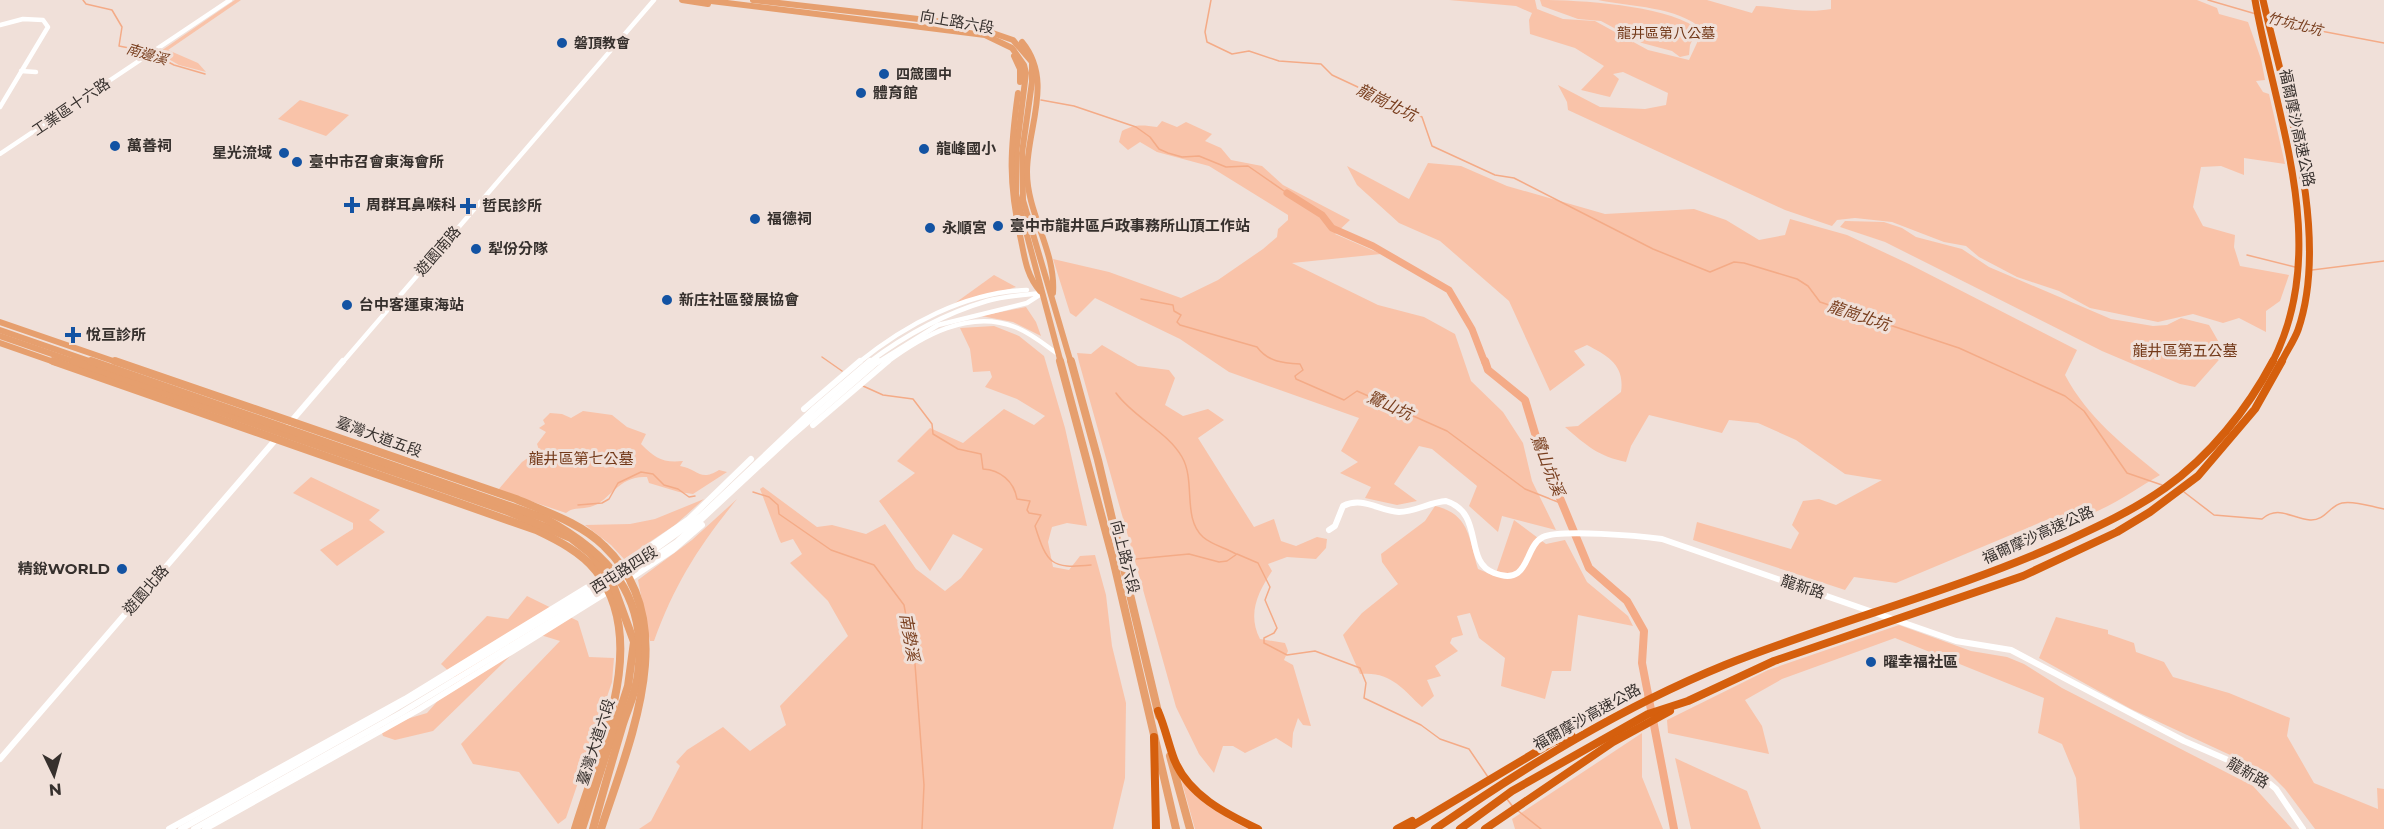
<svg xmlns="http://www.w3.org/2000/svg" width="2384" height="829" viewBox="0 0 2384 829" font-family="Montserrat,'Noto Sans TC',sans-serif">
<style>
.green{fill:#f9c3a9}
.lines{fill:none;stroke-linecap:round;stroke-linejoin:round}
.stream{stroke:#f4ab87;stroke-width:1.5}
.river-far1{stroke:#f4ab87;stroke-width:7}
.river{stroke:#f4ab87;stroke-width:8}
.minor-far1{stroke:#fff;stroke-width:4.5}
.minor{stroke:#fff;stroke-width:6}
.major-far1{stroke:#e69f6e;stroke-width:6}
.major{stroke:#e69f6e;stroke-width:8}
.highway-far1{stroke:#d55f0d;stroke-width:7}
.highway{stroke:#d55f0d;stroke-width:8}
.poi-dot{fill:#1353a3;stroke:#f0e0d9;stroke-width:2}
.labels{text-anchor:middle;stroke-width:6;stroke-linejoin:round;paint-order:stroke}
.far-water-label{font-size:14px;font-style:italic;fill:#793f1f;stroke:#f0e0d9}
.far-park-label{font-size:14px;fill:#733919;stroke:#f0e0d9}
.far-poi-label{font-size:14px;font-weight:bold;fill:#36302d;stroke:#f0e0d9;text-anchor:start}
.street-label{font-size:15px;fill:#36302d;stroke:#f0e0d9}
.poi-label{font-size:15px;font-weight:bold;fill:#36302d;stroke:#f0e0d9;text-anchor:start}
.park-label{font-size:15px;fill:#733919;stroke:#f0e0d9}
.water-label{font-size:16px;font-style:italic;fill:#793f1f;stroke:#f0e0d9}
</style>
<rect width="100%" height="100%" fill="#f0e0d9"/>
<g class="green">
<path d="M235 0H241L168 50 198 63 206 72 179 65 158 53Z"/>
<path d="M1449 0H1535L1537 9 1563 19 1595 21 1648 50 1689 60 1703 30C1678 6 1630 7 1598 0H1707L1752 13 1756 6C1782 7 1805 14 1831 9V0H2197L2217 8 2219 14 2248 22 2261 59 2265 80 2256 81 2263 92 2269 94 2285 164 2244 158V175L2221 166 2201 167 2193 207 2203 226 2235 235 2234 247 2240 266 2289 275 2280 301 2266 311V332L2239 318 2223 323 2193 314 2158 322 2090 308 2059 291 2017 277 1979 257 1966 246 1944 242 1892 222 1855 218 1837 220 1832 226 1785 210 1568 110 1567 102 1558 85 1600 107 1645 109 1666 105 1668 93 1623 72 1613 74 1619 79 1610 97 1581 90 1604 66 1575 48 1530 34 1529 20 1532 13 1516 6Z"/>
<path d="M1540 0C1581 0 1662 5 1695 27L1696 32 1690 45 1689 55 1680 57 1672 51 1642 43 1601 21 1578 19 1542 6Z"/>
<path d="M300 100 349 115 326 136 278 119Z"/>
<path d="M1162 121 1177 127 1186 122 1212 134 1205 141 1221 148 1231 160 1262 166 1283 185 1350 220 1335 234 1381 254 1292 263 1378 305 1424 317 1455 334 1471 381 1503 412 1523 443 1532 481 1556 530 1502 516 1498 532 1469 506 1477 486 1432 449 1419 446 1394 484 1417 501 1397 505 1365 498 1371 487 1340 473 1358 462 1341 451 1359 418 1229 372 1180 339 1095 298 1076 317 1070 313 1053 259 1109 272 1181 298 1218 280 1263 249 1277 237 1278 229 1288 220V215L1209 166 1157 152 1140 142 1128 150 1119 142 1122 131C1135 124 1142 125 1157 127Z"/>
<path d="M1428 163 1461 166 1507 186 1605 214 1694 209 1726 220 1759 240 1785 235 1790 219 1847 235 1909 264 2077 350 2065 375C2087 417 2124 446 2160 475 2132 491 2084 528 2051 518L1896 583 1854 577 1845 590 1693 540 1697 522 1791 549 1799 533 1792 525 1803 501 1819 499 1836 505 1882 480 1845 474 1796 440 1758 423 1729 420 1722 433 1649 415 1631 446 1626 462C1598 456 1587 446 1565 427L1578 426 1621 392C1625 365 1608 356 1587 345L1574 351 1585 365 1550 391 1509 301 1440 241 1399 223 1357 185 1347 166 1409 199Z"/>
<path d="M1845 221 1884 222 1902 228 1916 237 1962 249 1989 267 2111 319 2153 326 2167 325 2181 318 2209 325 2225 353 2195 387 2180 384 2102 351 1885 242 1840 227Z"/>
<path d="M994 275 1016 287 951 306Z"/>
<path d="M1026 307 1036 322 1041 336 1013 322 981 316Z"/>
<path d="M994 326 1019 336 1044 356 1065 428 1087 526 1067 523 1052 527 1048 542 1053 567 1069 570 1080 556 1095 555 1106 595 1112 646 1126 703 1125 778 1113 829H639L651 821 680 766 676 762 687 750 723 727 750 751 786 725 780 706 848 636 828 601 790 563 802 554 793 539 781 543 779 539 760 489 763 487 817 527 832 525 866 534 885 524 916 569 945 591 961 578 983 549 953 534 930 571 879 501 915 473 897 461 930 428 963 443 1004 409 1034 425 1045 416 1017 399 985 387 992 377 990 371 973 372 970 349 960 328Z"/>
<path d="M1102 345 1138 366 1169 370 1175 378 1165 405 1183 416 1208 409 1224 420 1198 438 1254 527 1274 519 1281 541 1296 546 1317 537 1327 539 1326 548 1316 559 1287 557 1268 564 1272 571C1258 592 1247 614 1260 639L1285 643 1288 651 1284 660 1293 665 1311 726 1303 725 1298 718 1293 733 1292 748 1276 738 1245 753 1233 746H1223L1214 773 1199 754 1176 707 1079 362 1077 353 1091 354Z"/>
<path d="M583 411 612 415 627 427 646 434 641 444C655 458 662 463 683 461L680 466C698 469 700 482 719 470L727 472 693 494 679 492 649 483 647 477C619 475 610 500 593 506 583 510 574 506 566 513L498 490 522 462 539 450 537 444 546 432 539 428 545 424 543 420 550 413 562 414 571 418Z"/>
<path d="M311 477 380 510 369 520 385 532 337 566 320 550 353 529V523L293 493Z"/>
<path d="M704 499 675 525 624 559 611 545 585 525 630 524 655 519Z"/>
<path d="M737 499C699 546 675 583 654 641H650L638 580 692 540Z"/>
<path d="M1435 506C1470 514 1469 539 1478 569L1495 576 1514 520 1546 544 1565 540 1587 582 1628 616 1633 626 1578 615 1571 671H1552L1545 699 1501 686 1505 658 1479 638 1470 613 1457 616 1463 635 1452 638 1450 643 1458 651 1435 666 1441 676 1427 680 1434 696 1422 707C1402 688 1390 671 1360 674L1343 635 1362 613 1398 584 1382 562 1381 554 1425 521Z"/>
<path d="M527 596 578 621 589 657 614 658 612 682 566 818 558 824 519 772 473 764 461 744 560 641 534 633 433 731 395 740 383 736 380 727 427 713 457 679 441 664 487 616 508 619Z"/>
<path d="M2056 617 2108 630V634L2134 643 2136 652 2164 662 2173 677 2229 693 2290 718 2287 736 2314 783 2378 809 2377 788 2384 789V829H2315L2285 789 2269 773 2131 709 2039 658Z"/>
<path d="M1899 625 1971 651 2007 657 2024 664 2062 688 2253 786 2292 829H2080L2076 778 2062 744 2038 733 2044 698 1895 638 1782 679 1745 700 1762 726 1769 754 1668 733 1667 720 1768 670Z"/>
<path d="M1642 733V777L1663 829H1515L1512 819Z"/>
<path d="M1675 758 1747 791 1761 829H1691Z"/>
<path d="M1181 779C1200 800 1222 817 1248 829H1195Z"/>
</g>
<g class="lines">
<g class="stream">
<path d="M83 0 86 4 112 10 122 27 119 46 149 52"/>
<path d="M1211 0 1205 32 1207 42 1232 54 1249 51 1279 61 1321 64 1332 75 1422 117 1432 146 1495 175 1514 178 1653 249 1710 272 1734 262 1744 263 1797 279 1808 286 1820 302 1959 348 2065 396 2084 411 2127 473 2162 485"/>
<path d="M2208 0 2256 14"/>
<path d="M2269 17 2305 28 2384 43"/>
<path d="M153 54 174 65 205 74"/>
<path d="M1041 100 1074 106 1136 127 1150 137 1159 149 1168 153 1182 157 1199 156 1226 167 1248 166 1287 193"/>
<path d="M2247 255 2295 267"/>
<path d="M2312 270 2384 261"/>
<path d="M1141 299 1173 305 1174 311 1181 315 1177 322 1180 325 1257 347C1268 362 1283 363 1300 364L1303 370 1295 376 1296 379 1344 400 1357 391 1447 431 1525 489 1563 504"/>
<path d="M822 357 842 371"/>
<path d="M863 386 883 395 913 399 932 424 933 434 958 449 981 454 983 469C1000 470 1014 481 1017 499L1030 501 1027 510 1029 513 1041 515 1035 526C1047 564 1051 569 1091 565"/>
<path d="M1116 393C1134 418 1167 431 1182 457 1196 481 1182 518 1203 537 1212 545 1226 548 1236 554"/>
<path d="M753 492 769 497 778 505 779 514 831 550 874 565 904 605 915 664 924 785 922 829"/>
<path d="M2184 492 2214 515 2262 519C2278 505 2291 518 2310 520 2325 521 2329 506 2342 503 2354 500 2372 507 2384 509"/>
<path d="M578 505 602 503 609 499 618 483 641 472 653 474 664 485 678 489 689 497 695 496"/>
<path d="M1136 559 1189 554 1219 562 1227 561 1237 554 1258 563 1270 587 1265 600 1277 628 1274 633 1264 638V643L1287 655 1315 651 1360 668 1366 683 1364 698 1421 725 1440 739 1469 749 1488 777"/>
<path d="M1507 799 1513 807"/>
<path d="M1517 810 1541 829"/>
</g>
<path class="river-far1" d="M1287 193 1322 215 1332 228 1373 246 1449 290 1472 329 1485 363"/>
<path class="river" d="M1485 361 1488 370 1525 400 1540 450 1589 568 1627 601 1644 631 1642 663 1674 829"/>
<g class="minor-far1">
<path d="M0 25 23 19 43 20 48 27 0 107"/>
<path d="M21 71 36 72"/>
<path d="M0 154 230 0"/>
<path d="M342 363 654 0"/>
<path d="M858 363C905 325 965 292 1027 290"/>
<path d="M868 363C904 336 943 314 987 301 1004 296 1024 295 1042 293"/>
<path d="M877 363 938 325 1027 303 1041 294"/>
<path d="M886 363C922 336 969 309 1015 327 1031 333 1045 345 1059 355"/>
</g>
<g class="minor">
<path d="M804 409 860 361"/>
<path d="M813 425 888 361"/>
<path d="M283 431 343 361"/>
<path d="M1329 530 1335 526 1343 506C1363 496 1379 511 1399 512 1415 512 1430 502 1446 501 1485 513 1463 562 1494 573 1531 587 1523 547 1543 537 1561 529 1640 536 1662 539L1956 641 2011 650 2184 741 2244 767 2264 779 2276 789 2303 829"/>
<path d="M619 568 689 519 751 459"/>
<path d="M623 572 701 516 815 408 870 361"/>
<path d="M626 576 677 542 788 439 878 361"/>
<path d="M628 580 673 550 702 525"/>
<path d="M0 759 277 438"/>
<path d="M169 829 405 699 604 577"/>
<path d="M181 829 383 716 605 583"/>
<path d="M194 829 401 713 616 582"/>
<path d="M205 829 418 710 609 591"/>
</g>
<g class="major-far1">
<path d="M682 0 708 4"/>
<path d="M703 0 985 35 1012 48 1024 65 1026 73 1016 154V194L1061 363"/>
<path d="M753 0 988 27"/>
<path d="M981 29 1013 40 1032 62V82L1022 153 1023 200 1071 363"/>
<path d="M1022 42C1054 81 1027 127 1027 172 1027 214 1056 251 1053 293"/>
<path d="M1014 56 1020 69V82"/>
<path d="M1018 93C1010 151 1008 182 1021 240 1025 260 1027 276 1040 291"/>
<path d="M0 322 119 363"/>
<path d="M0 330 95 363"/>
<path d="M0 336 78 363"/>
<path d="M0 343 57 363"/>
</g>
<g class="major">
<path d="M53 361 536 530C557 540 581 552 596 571 652 642 597 754 575 829"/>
<path d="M74 361 507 511 571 538 590 553 611 579 634 642 628 686 582 829"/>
<path d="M91 361 544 518C609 553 648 596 638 674 636 693 627 710 622 727 612 761 602 795 593 829"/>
<path d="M115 361 516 499C546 512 581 523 604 546 684 621 629 742 601 829"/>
<path d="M1060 361 1113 559 1176 829"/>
<path d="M1071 361 1098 460 1159 716"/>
<path d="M1170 756 1190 829"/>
</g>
<g class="highway-far1">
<path d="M2255 0C2276 119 2332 247 2272 363"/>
<path d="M2263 0C2285 96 2331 235 2298 330 2294 341 2286 352 2281 363"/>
</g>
<g class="highway">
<path d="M1158 711C1165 727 1168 743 1174 759 1188 795 1226 814 1258 829"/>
<path d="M1154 737 1156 829"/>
<path d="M1397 829 1412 821"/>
<path d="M1407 829 1553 742 1572 736"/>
<path d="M1435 829C1526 766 1622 707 1725 665 1836 621 1952 592 2062 543 2097 527 2134 510 2165 488 2210 456 2247 410 2273 361"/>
<path d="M1460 829 1512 791 1648 714 1688 701 1774 661 2023 576 2117 532 2150 512 2198 476 2255 409 2282 361"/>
<path d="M1485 829 1613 742 1670 711"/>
</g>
</g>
<g class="poi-dot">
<circle cx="562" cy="43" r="6"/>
<circle cx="884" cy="74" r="6"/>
<circle cx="861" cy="93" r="6"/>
<circle cx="115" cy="146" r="6"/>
<circle cx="924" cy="149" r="6"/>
<circle cx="284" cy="153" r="6"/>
<circle cx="297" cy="162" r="6"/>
<path d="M349 196h6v6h6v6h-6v6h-6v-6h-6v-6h6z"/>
<path d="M465 197h6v6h6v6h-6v6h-6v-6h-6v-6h6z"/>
<circle cx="755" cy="219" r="6"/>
<circle cx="998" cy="226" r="6"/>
<circle cx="930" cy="228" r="6"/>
<circle cx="476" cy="249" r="6"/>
<circle cx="667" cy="300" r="6"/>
<circle cx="347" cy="305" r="6"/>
<path d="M70 326h6v6h6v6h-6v6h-6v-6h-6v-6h6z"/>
<circle cx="122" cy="569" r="6"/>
<circle cx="1871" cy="662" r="6"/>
</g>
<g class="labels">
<g class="far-water-label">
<text transform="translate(2295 24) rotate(14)" y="5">竹坑北坑</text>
<text transform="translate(147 54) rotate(17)" y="5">南邊溪</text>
</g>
<g class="far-park-label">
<text x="1666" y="38">龍井區第八公墓</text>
</g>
<g class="far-poi-label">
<text x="574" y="48">磐頂教會</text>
<text x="896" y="79">四箴國中</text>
</g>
<g class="street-label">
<text transform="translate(957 22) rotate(10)" y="5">向上路六段</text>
<text transform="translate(71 107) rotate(-34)" y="5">工業區十六路</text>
<text transform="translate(2297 128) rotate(78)" y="5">福爾摩沙高速公路</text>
<text transform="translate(438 251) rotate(-49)" y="5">遊園南路</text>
<text transform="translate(379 437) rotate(20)" y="5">臺灣大道五段</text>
<text transform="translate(2038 535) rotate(-24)" y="5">福爾摩沙高速公路</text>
<text transform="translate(1125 557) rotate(76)" y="5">向上路六段</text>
<text transform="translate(624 570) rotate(-32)" y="5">西屯路四段</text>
<text transform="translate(1803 587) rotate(18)" y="5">龍新路</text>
<text transform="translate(146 590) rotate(-49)" y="5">遊園北路</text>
<text transform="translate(1587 717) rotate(-29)" y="5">福爾摩沙高速公路</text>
<text transform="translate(596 742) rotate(-72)" y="5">臺灣大道六段</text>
<text transform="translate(2248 773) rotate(30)" y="5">龍新路</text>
</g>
<g class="poi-label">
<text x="873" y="98">體育館</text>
<text x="127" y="151">萬善祠</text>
<text x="936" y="154">龍峰國小</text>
<text x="272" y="158" text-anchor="end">星光流域</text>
<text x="309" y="167">臺中市召會東海會所</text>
<text x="366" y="210">周群耳鼻喉科</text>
<text x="482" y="211">哲民診所</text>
<text x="767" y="224">福德祠</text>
<text x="1010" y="231">臺中市龍井區戶政事務所山頂工作站</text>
<text x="942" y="233">永順宮</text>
<text x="488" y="254">犁份分隊</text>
<text x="679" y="305">新庄社區發展協會</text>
<text x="359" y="310">台中客運東海站</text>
<text x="86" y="340">悅亘診所</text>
<text x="110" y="574" text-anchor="end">精銳WORLD</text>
<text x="1883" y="667">曜幸福社區</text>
</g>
<g class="park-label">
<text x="2185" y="356">龍井區第五公墓</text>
<text x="581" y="464">龍井區第七公墓</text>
</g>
<g class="water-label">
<text transform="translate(1387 102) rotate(26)" y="6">龍崗北坑</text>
<text transform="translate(1859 315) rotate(18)" y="6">龍崗北坑</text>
<text transform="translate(1390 405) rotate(24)" y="6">鷺山坑</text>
<text transform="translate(1548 465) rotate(69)" y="6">鷺山坑溪</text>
<text transform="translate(910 637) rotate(80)" y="6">南勢溪</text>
</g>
</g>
<g transform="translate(54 775) rotate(175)" stroke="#f0e0d9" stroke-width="4.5" paint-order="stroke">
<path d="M0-4.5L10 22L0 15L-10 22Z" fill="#36302d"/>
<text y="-9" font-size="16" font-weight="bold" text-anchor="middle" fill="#36302d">N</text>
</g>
</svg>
